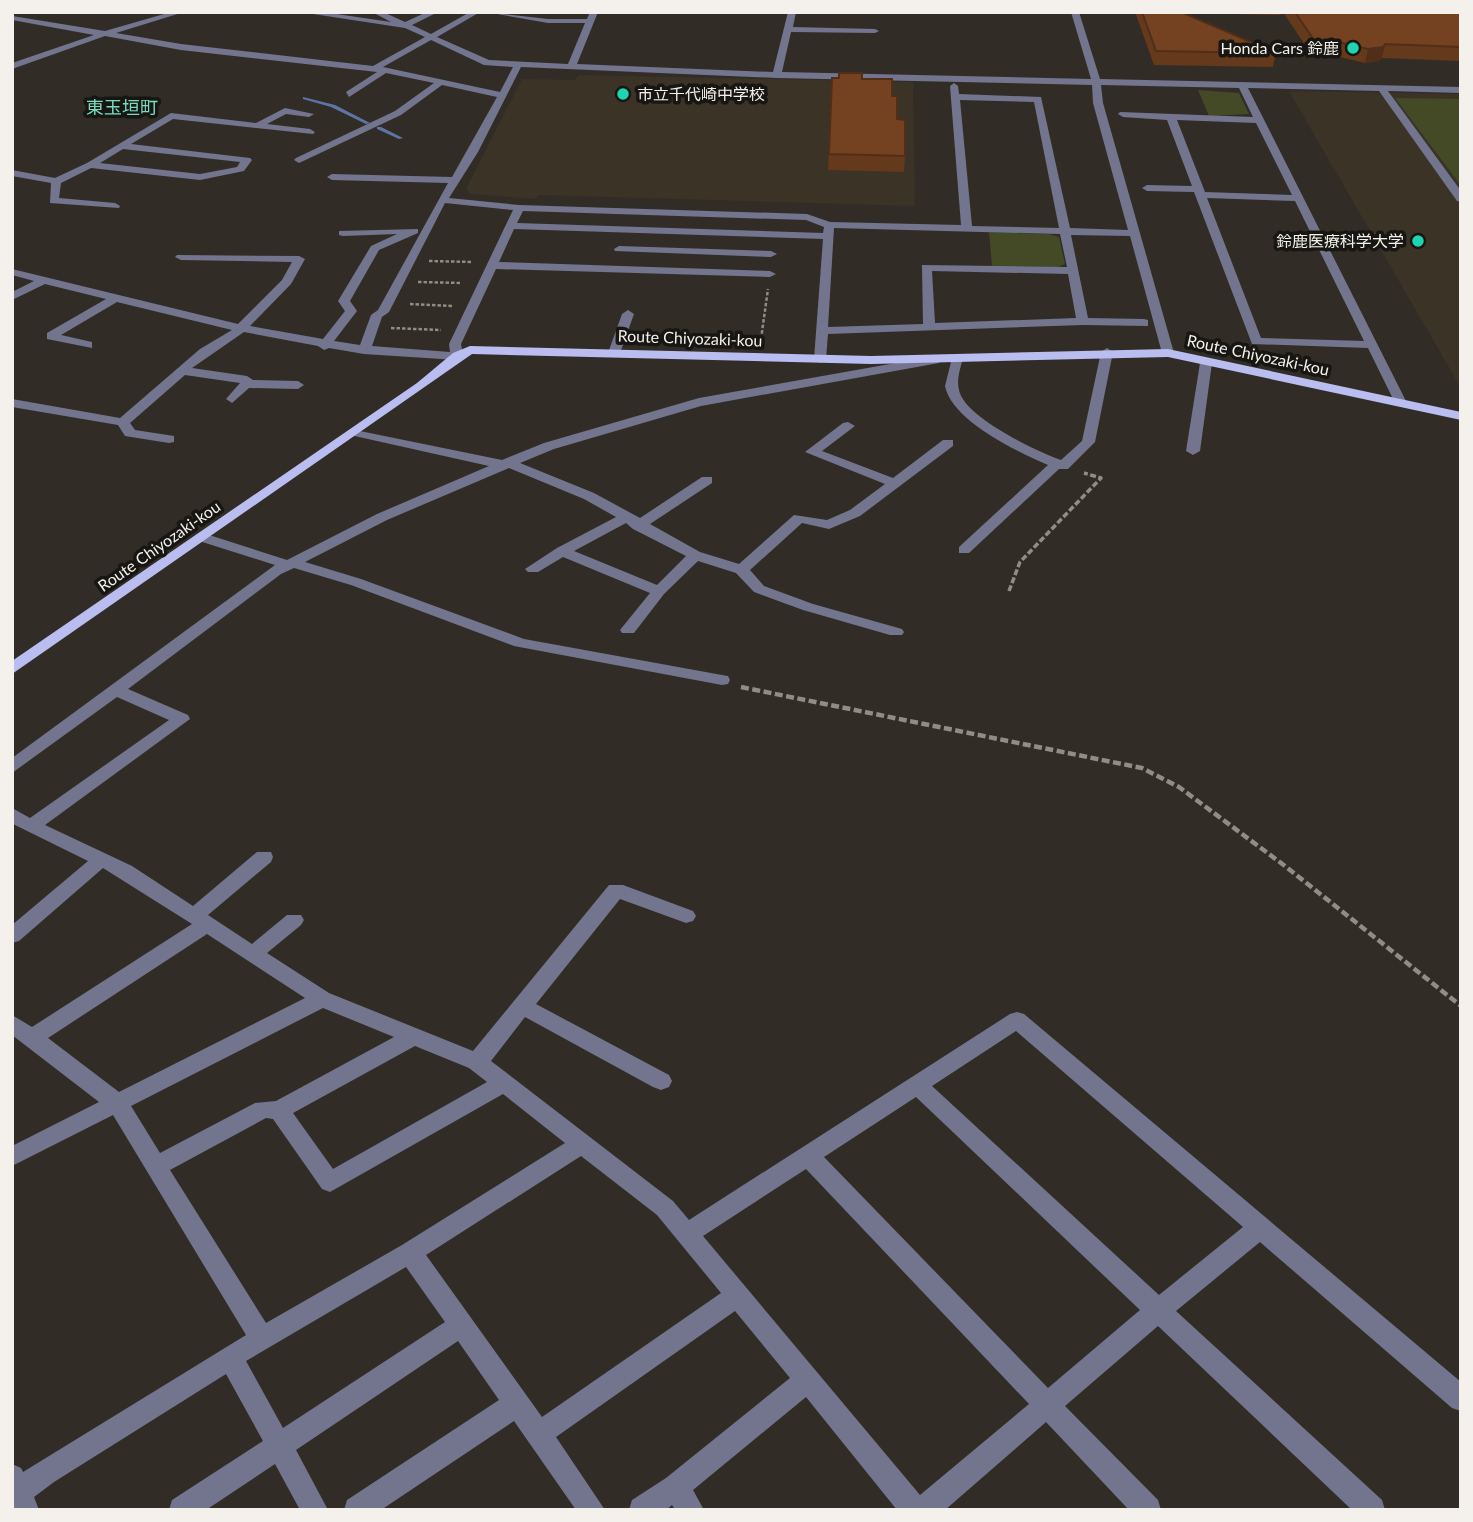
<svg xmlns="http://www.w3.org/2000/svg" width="1473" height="1522" viewBox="0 0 1473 1522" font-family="Lato,'Noto Sans JP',sans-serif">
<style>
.built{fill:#3a3326}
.green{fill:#444926}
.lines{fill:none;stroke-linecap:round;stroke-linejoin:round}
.stream{fill:#5c74a7;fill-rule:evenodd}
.path-far2{stroke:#908c86;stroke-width:2.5;stroke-dasharray:3.5 2;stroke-linecap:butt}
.path-far1{stroke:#908c86;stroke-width:3.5;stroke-dasharray:6 2.5;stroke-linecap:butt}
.path{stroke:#908c86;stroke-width:4.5;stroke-dasharray:8 3.5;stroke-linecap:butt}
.minor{fill:#73758e;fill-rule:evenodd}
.major{fill:#b9bdf0;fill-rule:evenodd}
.wall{fill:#64391c}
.shaded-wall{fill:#512e17}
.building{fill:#744221;stroke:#512e17;stroke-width:2}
.poi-dot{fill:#1dd5b1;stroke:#171612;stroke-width:2.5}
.labels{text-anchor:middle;stroke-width:7;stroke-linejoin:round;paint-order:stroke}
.far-poi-label{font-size:16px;fill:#f4f1ec;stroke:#171612;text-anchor:end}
.far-street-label{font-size:16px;fill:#f4f1ec;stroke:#171612}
.far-quarter-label{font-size:18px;fill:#7adbc1;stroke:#171612}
</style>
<rect width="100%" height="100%" fill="#312d26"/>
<g class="built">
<path d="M579 75 913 82 915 206 538 195 536 199 470 194 466 189 522 79 575 80Z"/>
<path d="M1289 91 1461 94V388Z"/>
</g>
<g class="green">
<path d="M1198 90 1239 93 1249 114 1209 116Z"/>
<path d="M1395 98 1461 99V183H1459Z"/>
<path d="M989 232 1049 234 1059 237 1065 264 1058 267 992 266Z"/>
</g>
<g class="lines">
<g class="stream">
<path d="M303 97 335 105 370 123 366 124 331 107 303 99Z"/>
<path d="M377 127H381L403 138 399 139 377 129Z"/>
</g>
<g class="path-far2">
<path d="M429 261 473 262"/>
<path d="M418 282 462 283"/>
<path d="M410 304 453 306"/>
<path d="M391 328 441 330"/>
<path d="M761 339 768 289"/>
</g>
<path class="path-far1" d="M1009 591 1020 562 1101 478 1084 473"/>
<path class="path" d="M741 687 1142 768 1179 787 1285 866 1461 1006"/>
<g class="minor">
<path d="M171 12H184L116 33 181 44 373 66 425 37 405 28 300 12H323L391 22 372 12H383L405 22 427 12H438L412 25 431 34 470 12H480L437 37 489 60 568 64 585 23H548L486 12 548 19H587L590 12H598L577 64 773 72 788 12H796L793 27 875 29 879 31 875 33 791 32 782 72 1091 79 1071 12H1079L1100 79 1461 87V93L1388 91 1461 191V202L1457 201 1379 91 1248 88 1407 403 1401 407 1395 403 1368 348 1252 344 1194 192 1147 191 1142 188 1147 185 1192 186 1167 120 1123 117 1118 114 1120 112 1253 117 1239 88 1101 85 1103 103 1174 353 1172 356 1162 353 1130 236 1071 235 1088 318 1144 319 1148 320V326L1083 325 828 334 826 359 820 363 814 359 823 239 514 229 499 262 770 271 776 274 770 277 496 269 461 344 463 356 457 360 364 354 329 348 324 350 318 346 244 332 192 368 247 376 253 380 298 381 304 385 298 389 249 388 232 403 226 399 240 383 185 375 130 423 135 430 174 436V442L169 443 125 436 118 425 12 407V399L120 418 200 349 232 330 117 302 61 335 92 342V348L47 339V333L106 299 45 284 12 300V292L34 281 12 275V269L238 324 282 280 292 262 181 260 175 257 177 255 299 256 305 259 291 284 250 326 323 339 345 311 338 301 371 246 397 234 343 236 339 235V231L418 229V233L379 250 350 301 357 311 334 341 360 345 371 315 378 310 448 183 332 180 327 177 332 174 452 177 497 97 442 85 401 115 299 163 294 160 296 158 395 111 434 83 386 73 349 97 346 92 377 72 181 50 105 36 12 69V63L94 35 12 20V16L105 31ZM431 40 484 65 513 67 500 92 383 67ZM521 67 777 78 1092 85 1093 103 1128 230 1070 228 1041 97 959 94 958 86 954 83 950 86 961 225 830 222 807 214 519 205 449 198 478 152ZM960 100 1034 102 1059 228 972 226ZM1177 120 1256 123 1292 195 1205 192ZM1207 198 1295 201 1364 341 1261 338ZM445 203 513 210 449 344 450 352 372 346 382 317 389 312ZM523 211 806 220 824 227 823 233 517 223ZM834 228 1060 234 1067 267 922 265 923 324 828 327ZM932 271 1068 274 1076 318 935 323Z"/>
<path d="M285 108 314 114 309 117 286 114 267 124 310 129 315 132 313 134 173 119 131 144 250 158 252 160 244 171 200 180 91 168 61 183 59 198 115 203 120 206 119 208 50 203 51 183 12 176V170L55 178 87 163 171 113 256 123ZM123 149 240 162 237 167 200 174 100 163Z"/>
<path d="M619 246 771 251 777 254 771 257 615 251 614 249Z"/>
<path d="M628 310 634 314 620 353 610 356 608 353 622 314Z"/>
<path d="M1107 348 1113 352 1095 442 1068 469H1059L969 553H959V547L1048 465C1018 452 952 421 945 386L953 354 963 357C961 367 956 379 959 390 964 417 1036 451 1061 460L1082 441 1101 352Z"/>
<path d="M935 356 941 360 939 363 701 406 554 449 520 463 594 493 640 518 702 477H712V483L650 524 700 552 739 564 794 515 827 520 850 510 885 484 805 452 843 423 848 422 855 426 822 451 893 478 943 440H953V446L860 516 829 529 802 523 750 570 764 586 813 604 902 629 904 632 902 635H890L803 610 754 592 736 573 698 561 664 594 634 633H622L620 630 650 593 563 557 538 572H528L525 569 557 548 616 517 584 499 509 468 387 520 305 562 361 579 524 639 722 675 728 676 730 680 728 684 722 685 514 646 351 585 294 568 281 574 128 689 188 715 190 719 45 825 132 866 193 906 257 852H271L273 857 271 862 208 915 252 944 287 915H301L304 920 301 925 267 953 329 993 473 1051 609 885H623L693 911 696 916 693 921 686 923 620 899 536 1004 669 1075 672 1081 669 1087 661 1090 653 1087 525 1017 491 1061 673 1201 689 1220 1010 1014 1017 1012 1024 1014 1461 1382V1411L1452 1408 1260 1242 1176 1311 1382 1500 1385 1510H1352L1158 1326 1065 1406 1158 1500 1161 1510H1129L1046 1422 945 1510H897L806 1397 693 1490 704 1510H675L672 1505 666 1510H629L632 1500 666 1478 790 1378 735 1311 556 1437 605 1510H576L514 1421 381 1510H344L347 1500 499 1400 458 1341 296 1450 328 1510H300L275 1464 206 1510H169L172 1500 263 1441 226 1374 54 1482 34 1497 39 1510H12V1464L21 1468 23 1472 246 1335 113 1115 12 1166V1146L99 1102 12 1035V1015L32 1027 192 924 103 868 19 941 12 943V925L88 861 13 824 12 808 30 818 169 720 117 697 12 773V758L275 565 196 540V534H206L287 560 377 514 489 466 350 435V429L502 460 544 443 699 398ZM626 523 633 529 686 556 657 585 574 551ZM207 934 305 998 119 1092 48 1038ZM323 1008 394 1037 276 1101 255 1103 160 1153 131 1106ZM1016 1031 1243 1227 1159 1295 932 1086ZM415 1046 469 1068 487 1082 333 1169 293 1113ZM503 1094 565 1143 402 1245 266 1323 170 1170 266 1118 273 1119 322 1189 330 1192ZM916 1097 1140 1310 1048 1388 824 1157ZM581 1156 657 1215 721 1293 542 1417 426 1255ZM806 1169 1029 1404 920 1495 703 1236ZM406 1267 445 1322 283 1428 246 1361Z"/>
<path d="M1206 359 1212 363 1200 451 1193 455 1186 451 1200 363Z"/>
</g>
<path class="major" d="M470 346 871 356 1168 349 1461 412V420L1168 357 871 364 472 354 12 674V661L417 383 453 353Z"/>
</g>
<g class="wall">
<path d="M1135 12H1461V61L1382 58 1379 61 1365 63 1340 57H1313L1283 12 1280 15 1183 13 1276 53 1273 67 1154 65Z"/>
<path d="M832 78 862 79 892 96 905 156 904 172 828 170Z"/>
</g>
<path class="shaded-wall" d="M1385 44 1382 58 1379 61 1365 63 1368 49Z"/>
<g class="building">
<path d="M1142 12H1181L1276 53 1156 51Z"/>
<path d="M1295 12H1461V47L1385 44 1383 47 1368 49 1343 43H1316Z"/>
<path d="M839 73H862V79H892V96H897V119L905 120V156L829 154 832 78H839Z"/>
</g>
<g class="poi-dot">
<circle cx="1353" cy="48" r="7"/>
<circle cx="623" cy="94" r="7"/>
<circle cx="1418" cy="241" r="7"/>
</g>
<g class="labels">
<g class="far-poi-label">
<text x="1339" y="54">Honda Cars 鈴鹿</text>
<text x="637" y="100" text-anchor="start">市立千代崎中学校</text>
<text x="1404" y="247">鈴鹿医療科学大学</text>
</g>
<g class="far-street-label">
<text transform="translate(690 338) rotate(2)" y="6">Route Chiyozaki-kou</text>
<text transform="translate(1258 355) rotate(12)" y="6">Route Chiyozaki-kou</text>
<text transform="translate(159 546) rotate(-35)" y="6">Route Chiyozaki-kou</text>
</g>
<g class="far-quarter-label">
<text x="122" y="114">東玉垣町</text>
</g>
</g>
<rect width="1473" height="1522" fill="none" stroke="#f4f1ec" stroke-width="28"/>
</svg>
